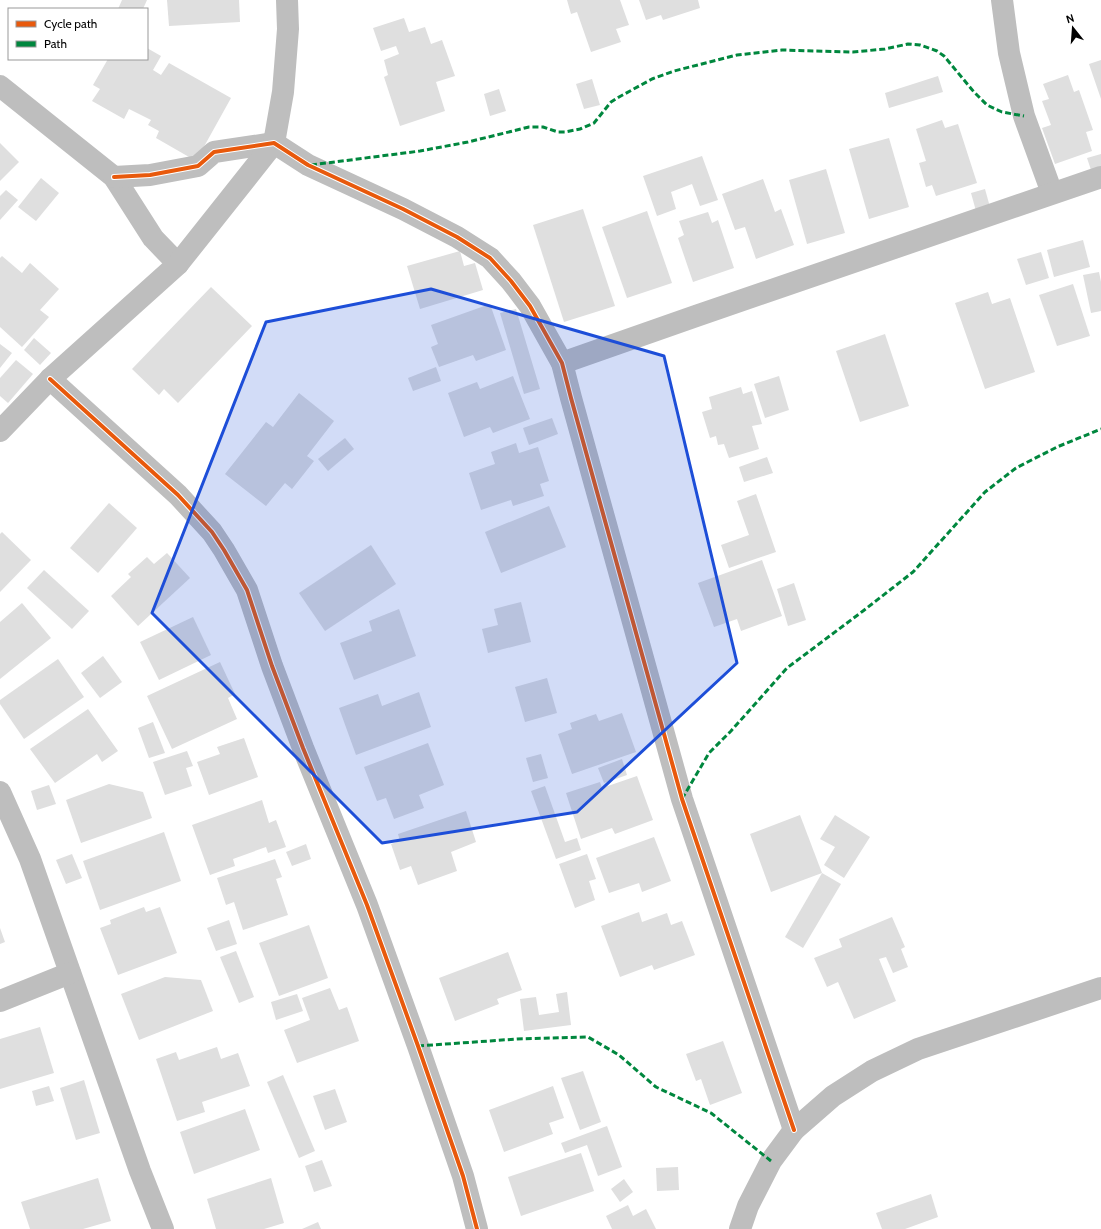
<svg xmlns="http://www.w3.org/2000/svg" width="1101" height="1229" viewBox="0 0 1101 1229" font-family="Cabin,sans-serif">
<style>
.building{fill:#dfdfdf}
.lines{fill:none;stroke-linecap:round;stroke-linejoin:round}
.minor{stroke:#bebebe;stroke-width:22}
.quiet{stroke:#00873e;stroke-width:3;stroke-dasharray:6 3;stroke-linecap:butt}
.cycleway-casing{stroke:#fff;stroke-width:6}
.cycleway{stroke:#e8590c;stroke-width:4}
.marked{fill:#1d4ed8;fill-opacity:0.2;stroke:#1d4ed8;stroke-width:3;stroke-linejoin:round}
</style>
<rect width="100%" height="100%" fill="#fff"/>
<g class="building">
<path d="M122 0H147L143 9H118Z"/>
<path d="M167 0H239L240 22 169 26Z"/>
<path d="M567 0H620L629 25 616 29 621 42 591 52 577 12 571 14Z"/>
<path d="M639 0H698L700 8 663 20 661 15 646 20Z"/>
<path d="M404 18 409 32 425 27 431 44 442 40 455 76 436 82 445 111 400 126 384 77 388 75 384 60 399 54 396 46 381 51 373 28Z"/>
<path d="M147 48 161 56 153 70 161 75 169 63 231 98 196 161 156 138 159 131 148 125 151 120 129 109 124 119 92 101 100 89 93 85 108 59H147Z"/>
<path d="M1101 60V99L1089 64Z"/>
<path d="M1068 75 1074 92 1079 90 1093 130 1086 132 1092 151 1055 164 1042 128 1051 125 1042 101 1049 99 1043 84Z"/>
<path d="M938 76 943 92 889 108 885 93Z"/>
<path d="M592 79 600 105 584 109 576 84Z"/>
<path d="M499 89 506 111 490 116 484 94Z"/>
<path d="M942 120 945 128 958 124 977 183 936 196 932 185 926 187 919 163 926 161 916 129Z"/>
<path d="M889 138 909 207 869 219 849 149Z"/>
<path d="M0 143 19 162 0 181Z"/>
<path d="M1101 154V167L1091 170 1087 158Z"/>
<path d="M702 156 718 200 700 206 692 184 671 192 676 209 657 216 643 176Z"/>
<path d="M826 169 845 233 807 244 789 180Z"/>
<path d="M41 178 59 193 36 221 18 207Z"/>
<path d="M763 179 775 212 781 209 794 245 756 259 745 227 735 230 722 194Z"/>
<path d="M985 189 990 207 976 211 971 193Z"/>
<path d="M6 190 18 200 0 220V196Z"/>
<path d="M583 209 615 306 564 322 533 225Z"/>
<path d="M647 211 672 283 627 298 602 227Z"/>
<path d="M708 212 712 223 718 220 734 268 693 282 678 238 684 235 679 221Z"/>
<path d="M1083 240 1090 267 1054 277 1047 250Z"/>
<path d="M460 251 464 266 475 263 483 290 420 309 407 266Z"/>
<path d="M1041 252 1049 278 1026 285 1017 259Z"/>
<path d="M2 256 22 273 30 263 59 289 40 310 49 317 22 347 0 327V258Z"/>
<path d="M1099 272 1101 282V311L1091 313 1083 275Z"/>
<path d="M1073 284 1090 336 1057 346 1039 295Z"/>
<path d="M211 287 252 326 178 403 164 389 159 395 132 369Z"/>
<path d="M988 292 992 304 1010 298 1035 372 985 389 955 303Z"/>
<path d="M490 304 506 350 476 361 473 355 439 367 431 347 438 344 431 325Z"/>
<path d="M516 309 540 389 524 394 500 313Z"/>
<path d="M885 334 909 406 860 422 836 351Z"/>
<path d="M34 338 51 353 40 365 24 350Z"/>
<path d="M0 344 12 353 0 368Z"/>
<path d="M16 360 33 374 8 403 0 396V378Z"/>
<path d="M436 367 441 381 413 391 408 378Z"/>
<path d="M513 376 530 419 493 433 490 427 464 437 448 393 477 382 480 389Z"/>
<path d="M779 376 789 410 765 418 754 384Z"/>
<path d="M741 387 743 394 752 391 762 424 752 426 759 449 729 458 724 444 718 445 716 436 710 438 702 412 712 409 709 397Z"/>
<path d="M299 393 334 421 307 456 314 461 292 489 285 483 266 506 225 474 266 422 273 427Z"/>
<path d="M552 418 558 434 529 445 523 428Z"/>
<path d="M345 438 354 449 328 471 318 459Z"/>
<path d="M516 443 519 453 538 447 549 481 540 484 544 496 513 506 511 500 481 510 469 473 495 464 491 452Z"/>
<path d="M767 457 773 473 744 482 739 467Z"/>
<path d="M756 494 776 552 729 568 721 545 749 535 737 501Z"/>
<path d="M109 503 137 528 98 573 70 548Z"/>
<path d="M549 506 566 547 501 573 485 532Z"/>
<path d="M2 532 31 560 0 592V534Z"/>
<path d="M371 545 396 584 325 631 299 593Z"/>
<path d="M167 553 190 578 138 626 111 596 131 577 128 574 147 557 154 564Z"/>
<path d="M762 560 782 616 741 631 737 619 714 627 698 583Z"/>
<path d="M44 570 89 611 72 629 27 588Z"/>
<path d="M794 583 806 620 788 626 777 589Z"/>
<path d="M521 602 531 642 488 653 482 629 498 625 494 609Z"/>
<path d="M22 603 51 638 0 679V622Z"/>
<path d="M399 609 416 656 354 680 340 643 372 631 369 621Z"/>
<path d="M193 617 211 655 159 680 140 642Z"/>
<path d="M103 656 122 682 100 698 81 673Z"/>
<path d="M58 659 84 697 24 739 0 704V700Z"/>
<path d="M220 662 235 694 228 698 237 719 172 749 147 696Z"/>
<path d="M547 678 557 713 525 722 515 687Z"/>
<path d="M419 692 431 727 356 755 339 708 378 694 382 706Z"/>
<path d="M88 709 118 751 102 762 97 754 55 783 30 749Z"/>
<path d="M622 713 636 752 572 774 558 734 572 729 570 723 596 714 599 721Z"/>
<path d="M153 722 165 753 149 758 138 728Z"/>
<path d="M244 738 258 777 209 795 197 762 220 754 217 747Z"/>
<path d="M428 743 444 785 419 795 424 808 394 819 386 798 377 801 364 767Z"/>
<path d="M187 751 193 766 186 768 192 786 165 795 153 762Z"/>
<path d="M541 754 548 778 533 782 526 758Z"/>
<path d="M622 759 627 775 604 783 598 768Z"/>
<path d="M637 776 653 820 615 834 612 828 581 839 566 793 600 782 602 788Z"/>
<path d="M109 784 143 792 152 818 81 843 66 800Z"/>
<path d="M49 785 56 804 37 810 31 791Z"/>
<path d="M545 786 565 842 577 838 581 850 556 859 531 791Z"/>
<path d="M262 800 269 823 276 820 286 847 268 853 266 847 233 859 235 866 210 875 192 825Z"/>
<path d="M466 811 476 842 451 852 457 871 418 885 411 866 400 870 391 844 400 841 398 834Z"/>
<path d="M800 815 822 873 771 892 750 834Z"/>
<path d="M835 815 870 837 844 878 824 865 835 847 820 839Z"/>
<path d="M164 832 181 881 100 910 83 861Z"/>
<path d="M654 837 671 881 642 892 639 883 609 893 596 858Z"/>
<path d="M306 844 311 859 292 866 286 852Z"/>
<path d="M72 854 82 878 66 884 56 860Z"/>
<path d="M587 854 596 879 589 881 595 900 575 908 559 864Z"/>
<path d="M275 859 282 877 276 879 288 915 243 930 234 902 226 905 217 878Z"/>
<path d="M822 873 841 884 803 948 785 937Z"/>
<path d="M144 907 146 912 160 907 177 953 118 975 100 928 111 924 110 920Z"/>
<path d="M639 912 642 922 667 913 671 925 682 921 695 955 654 970 652 965 620 977 601 926Z"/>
<path d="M892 917 905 947 901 949 908 967 893 973 886 957 879 959 896 1001 854 1019 838 982 827 987 814 958 842 947 839 939Z"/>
<path d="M229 920 237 944 216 951 207 928Z"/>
<path d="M309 925 328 978 279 996 259 943Z"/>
<path d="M0 928 5 942 0 944Z"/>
<path d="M236 951 254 997 239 1003 220 957Z"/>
<path d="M508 952 522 990 497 999 499 1004 455 1021 439 978Z"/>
<path d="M165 977 201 980 213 1011 139 1040 121 994Z"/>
<path d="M330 988 339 1010 347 1007 359 1041 297 1063 284 1030 310 1020 302 998Z"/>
<path d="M567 992 571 1025 524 1031 520 999 536 997 539 1015 559 1012 556 994Z"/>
<path d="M297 994 303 1011 276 1020 271 1002Z"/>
<path d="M40 1027 54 1073 0 1089V1039Z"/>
<path d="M723 1041 742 1093 710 1105 701 1079 696 1081 686 1054Z"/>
<path d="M217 1047 221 1059 238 1053 250 1086 202 1102 205 1112 177 1121 156 1059 176 1052 179 1060Z"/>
<path d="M583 1071 601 1122 580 1130 561 1078Z"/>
<path d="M283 1075 315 1151 299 1158 267 1082Z"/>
<path d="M84 1080 100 1133 76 1140 60 1088Z"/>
<path d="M49 1086 54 1101 36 1106 32 1091Z"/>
<path d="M553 1086 564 1118 549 1123 553 1134 504 1152 489 1110Z"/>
<path d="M335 1089 347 1122 325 1130 313 1096Z"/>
<path d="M245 1109 260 1150 194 1174 180 1132Z"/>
<path d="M607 1126 622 1167 598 1176 587 1145 565 1153 561 1143Z"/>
<path d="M581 1153 594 1191 521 1216 508 1177Z"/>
<path d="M322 1160 332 1186 314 1192 305 1166Z"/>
<path d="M678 1167 679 1190 657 1191 656 1168Z"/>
<path d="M98 1178 111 1221 83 1229H30L21 1202Z"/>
<path d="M271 1178 284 1223 264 1229H216L207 1199Z"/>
<path d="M624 1179 633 1192 620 1202 611 1189Z"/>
<path d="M931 1194 938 1217 905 1229H882L876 1213Z"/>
<path d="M628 1205 633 1216 646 1209 656 1229H612L606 1216Z"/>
<path d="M318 1222 321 1229H302Z"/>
</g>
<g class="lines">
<g class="minor">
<path d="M1002 0 1009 53 1024 116 1052 193"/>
<path d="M0 86 114 177 153 238 178 264"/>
<path d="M114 177 150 175 198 166 214 152 274 143 308 165 403 209 457 237 490 258 511 281 530 306 562 363 571 398 682 799 794 1130"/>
<path d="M562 363 696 316 1101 177"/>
<path d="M50 379 178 495 212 532 224 550 247 590 272 666 303 748 367 905 418 1046 463 1176 477 1229"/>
<path d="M0 431 50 379 178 264 274 143 283 92 288 29 287 0"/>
<path d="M0 792 30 859 140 1171 163 1229"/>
<path d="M0 1001 70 973"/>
<path d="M740 1229 748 1206 771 1161 794 1130 833 1096 872 1071 918 1049 1101 988"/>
</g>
<g class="quiet">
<path d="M311 165 420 151 468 142 529 127H543L558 132H565L580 129 594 123 611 102 619 97 652 79 674 71 737 55 782 50 853 52 885 49 908 44 920 45 937 51 944 56 974 92 987 105 1002 112 1024 116"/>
<path d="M682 799 709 753 731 731 787 668 863 611 913 572 985 492 1016 468 1057 447 1101 429"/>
<path d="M418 1046 517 1039 588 1037 619 1055 656 1087 711 1113 771 1161"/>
</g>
<defs>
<g id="cycleway">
<path d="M114 177 150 175 198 166 214 152 274 143 308 165 403 209 457 237 490 258 511 281 530 306 562 363 571 398 682 799 794 1130"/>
<path d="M50 379 178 495 212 532 224 550 247 590 272 666 303 748 367 905 418 1046 463 1176 477 1229"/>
</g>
</defs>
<use href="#cycleway" class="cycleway-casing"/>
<use href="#cycleway" class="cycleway"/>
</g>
<path class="marked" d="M431 289 664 356 737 663 577 812 382 843 152 613 266 322Z"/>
<rect x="8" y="8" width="140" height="52" fill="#ffffff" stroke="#999999"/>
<rect x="16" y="21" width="20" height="6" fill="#e8590c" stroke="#999999"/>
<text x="44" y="28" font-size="12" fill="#000000">Cycle path</text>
<rect x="16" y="41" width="20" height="6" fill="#00873e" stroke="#999999"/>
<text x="44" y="48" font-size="12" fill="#000000">Path</text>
<g transform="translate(1073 28) rotate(343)" stroke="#ffffff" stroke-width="3" paint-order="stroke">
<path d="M0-3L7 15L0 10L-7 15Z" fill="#000000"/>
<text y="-6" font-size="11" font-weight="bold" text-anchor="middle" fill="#000000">N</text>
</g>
</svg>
